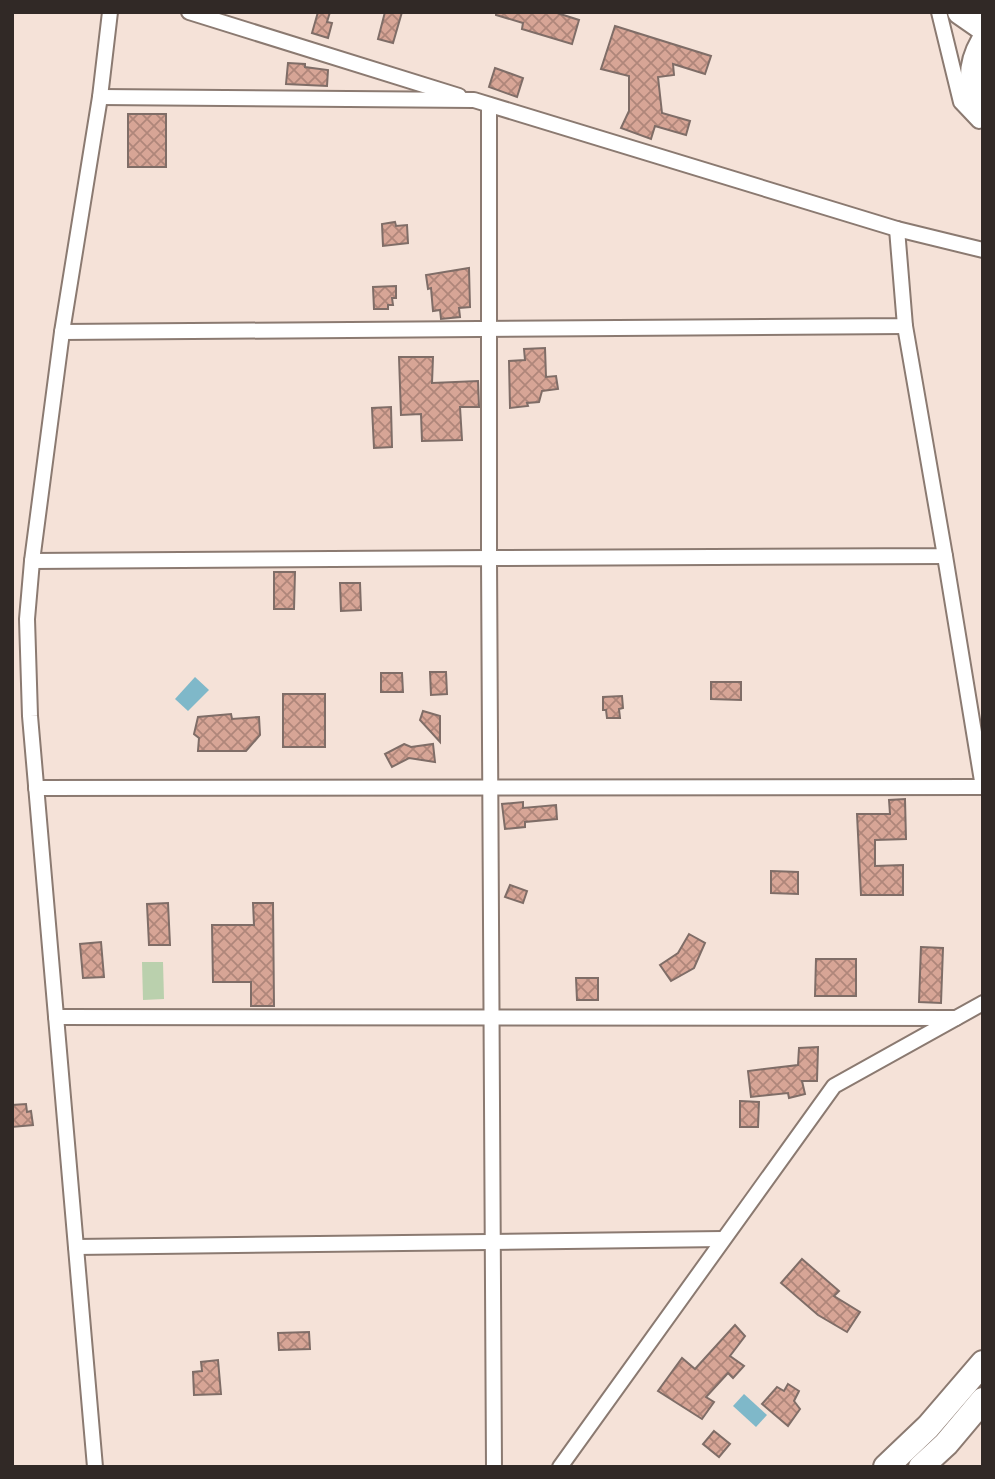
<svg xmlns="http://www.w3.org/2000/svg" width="995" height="1479" viewBox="0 0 995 1479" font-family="'Archivo Narrow',sans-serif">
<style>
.park{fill:#bad0ad}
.water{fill:#7fb8c9}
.building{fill:url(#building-cross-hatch);stroke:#7f6d67;stroke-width:2}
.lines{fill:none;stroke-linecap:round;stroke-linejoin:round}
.minor-casing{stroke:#8b7a71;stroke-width:18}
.trunk-casing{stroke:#8b7a71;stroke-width:28}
.minor{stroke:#fff;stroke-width:14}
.trunk{stroke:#fff;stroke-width:24}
</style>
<defs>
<pattern id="building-cross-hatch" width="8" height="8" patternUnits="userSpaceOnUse" patternTransform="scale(1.75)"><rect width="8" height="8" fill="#d7a596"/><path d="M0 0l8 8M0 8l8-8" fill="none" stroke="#af867a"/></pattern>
</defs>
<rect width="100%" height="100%" fill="#f5e2d8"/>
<path class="park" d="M142 962H163L164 999 143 1000Z"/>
<g class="water">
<path d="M195 677 209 690 188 711 175 699Z"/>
<path d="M744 1394 767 1415 756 1427 733 1406Z"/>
</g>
<g class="building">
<path d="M318 12H330L327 22 332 23 328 38 312 33Z"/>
<path d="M385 12H402L393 43 378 39Z"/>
<path d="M496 12H554L579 20 572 44 522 29 523 23 496 15Z"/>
<path d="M615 26 711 56 705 74 673 64 674 75 658 77 662 113 690 121 686 135 655 126 651 139 621 128 629 111V76L601 69Z"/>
<path d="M288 63 305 64V67L328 70 327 86 286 84Z"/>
<path d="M495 68 523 78 517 97 489 87Z"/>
<rect x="128" y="114" width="38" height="53"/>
<path d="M395 222 396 226 407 225 408 243 383 246 382 224Z"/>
<path d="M469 268 470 307 459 308 460 317 441 319 440 310 433 311 431 288 428 289 426 275Z"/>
<path d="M396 286V298H392L393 305H388V309H374L373 287Z"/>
<path d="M545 348 546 377 556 376 558 389 542 391 539 402 527 403 528 406 510 408 509 361 525 360 524 349Z"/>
<path d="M399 357H433L432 383 478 381 479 407H460L462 440 422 441 421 414 401 415Z"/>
<path d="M391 407 392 447 374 448 372 408Z"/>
<path d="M274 572H295L294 609H274Z"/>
<path d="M340 583H360L361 610 341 611Z"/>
<path d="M430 672H446L447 694 431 695Z"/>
<path d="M381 673H402L403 692H381Z"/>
<path d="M711 682H741V700L711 699Z"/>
<rect x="283" y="694" width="42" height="53"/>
<path d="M622 696 623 708 619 709 620 718H607L606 710H603V697Z"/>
<path d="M423 711 440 716V742L420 720Z"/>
<path d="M231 714 232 719 259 717 260 735 246 751H198L199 738 194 734 198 717Z"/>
<path d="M404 744 411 747 433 744 435 762 409 758 392 767 385 754Z"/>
<path d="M905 799 906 839 875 840V866L903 865V895H861L857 814H890L889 800Z"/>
<path d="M523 802V808L556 805 557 819 525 822V827L505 829 502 804Z"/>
<path d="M771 871 798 872V894L771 893Z"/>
<path d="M510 885 527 891 523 903 505 897Z"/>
<path d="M168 903 170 945H149L147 904Z"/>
<path d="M253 903H273L274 1006H251V982H213L212 925H254Z"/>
<path d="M689 934 705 943 694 968 671 981 660 965 678 953Z"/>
<path d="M101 942 104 977 83 978 80 944Z"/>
<path d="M921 947 943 948 941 1003 919 1002Z"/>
<path d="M816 959H856V996H815Z"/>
<path d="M576 978H598V1000H577Z"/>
<path d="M818 1047 817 1081H802L805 1094 789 1098 788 1093 751 1097 748 1071 798 1065 799 1048Z"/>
<path d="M740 1101 759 1102 758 1127H740Z"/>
<path d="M26 1104 27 1112 31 1111 33 1125 12 1127V1105Z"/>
<path d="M802 1259 839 1291 834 1296 860 1312 847 1332 818 1315 781 1283Z"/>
<path d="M735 1325 745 1336 730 1356 744 1366 733 1378 728 1373 706 1397 714 1402 702 1419 658 1391 682 1358 695 1369Z"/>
<path d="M309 1332 310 1349 279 1350 278 1333Z"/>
<path d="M218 1360 221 1394 194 1395 193 1372 202 1371 201 1362Z"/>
<path d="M788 1384 799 1391 794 1401 800 1409 788 1426 762 1404 777 1387 784 1391Z"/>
<path d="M714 1431 730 1444 719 1457 703 1444Z"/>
</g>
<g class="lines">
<defs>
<g id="minor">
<path d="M110 12 100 97 62 332 905 326 897 229"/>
<path d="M189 12 459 96"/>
<path d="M939 12 961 102 979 121"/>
<path d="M100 97 474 100 897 229 983 250"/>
<path d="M489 105V558L945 556 905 326"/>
<path d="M62 332 32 561 489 558 494 1467"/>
<path d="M945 556 983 787"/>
<path d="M32 561 27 619 30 716 95 1467"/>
<path d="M36 788 983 787"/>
<path d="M56 1017 956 1018"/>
<path d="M76 1247 723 1239"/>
<path d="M560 1467 834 1086 983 1003"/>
</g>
<g id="trunk">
<path d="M960 12 983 28"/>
<path d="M983 42C969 66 970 89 983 113"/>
<path d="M886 1467 928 1427 983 1363"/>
<path d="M921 1467 946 1444 983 1400"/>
</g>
</defs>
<use href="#minor" class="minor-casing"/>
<use href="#trunk" class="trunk-casing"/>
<use href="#minor" class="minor"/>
<use href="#trunk" class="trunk"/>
</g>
<rect width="995" height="1479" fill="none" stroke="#312926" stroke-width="28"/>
</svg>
